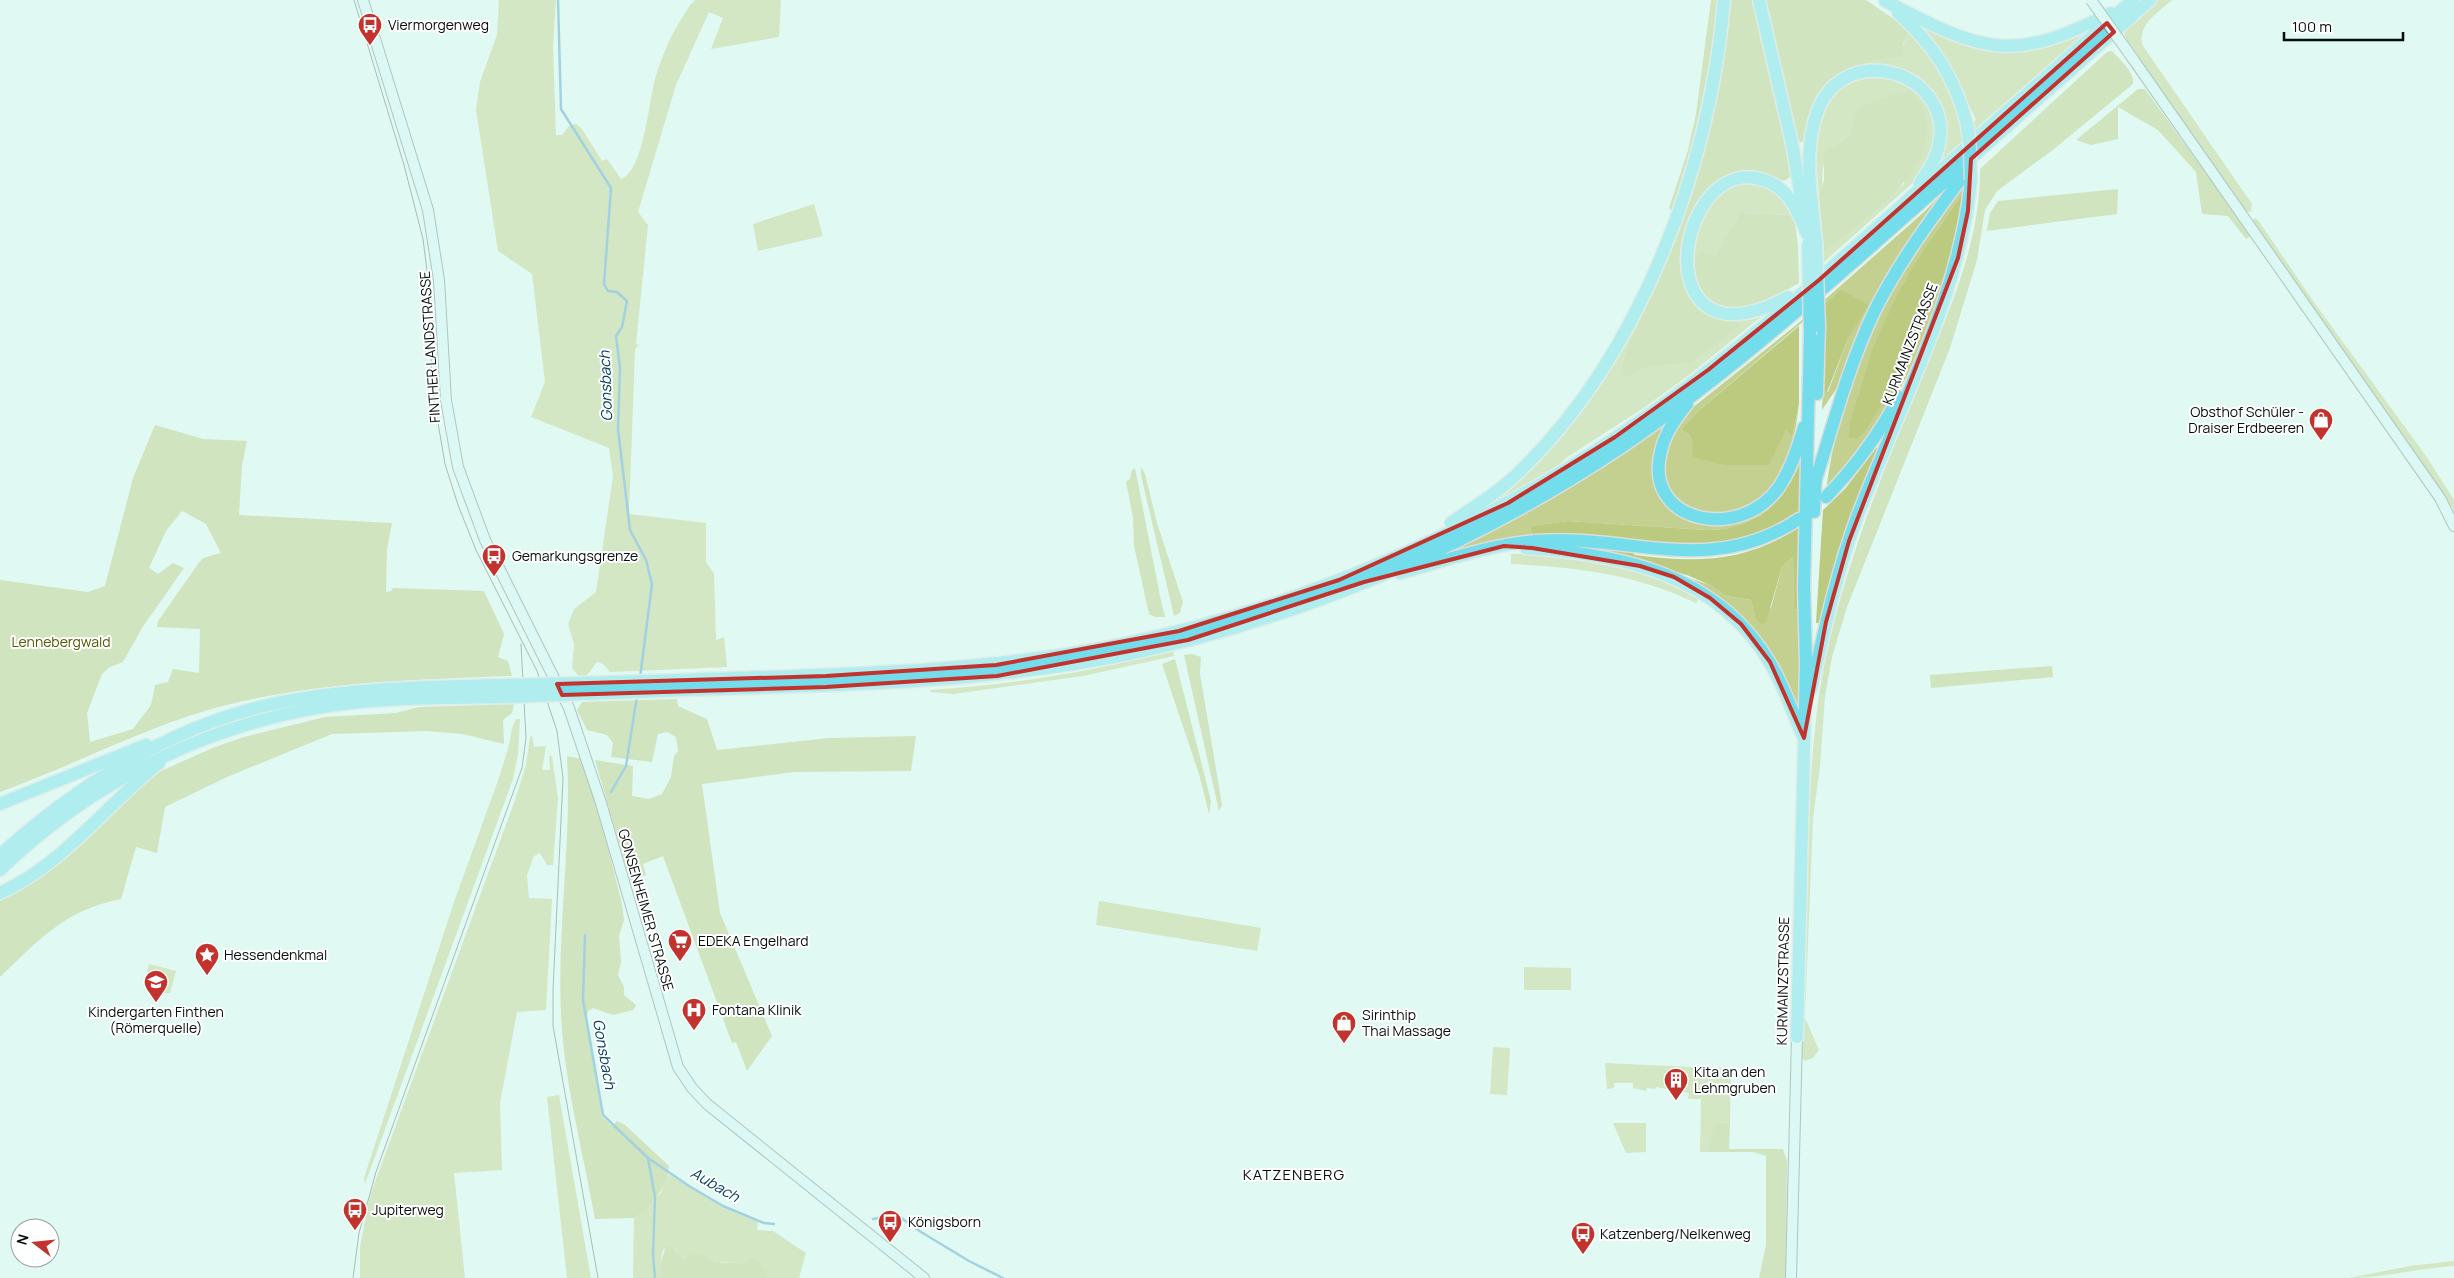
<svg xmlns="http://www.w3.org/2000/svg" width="2454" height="1278" viewBox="0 0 2454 1278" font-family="Manrope,sans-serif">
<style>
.green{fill:#c3d08f}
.forest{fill:#bcca80;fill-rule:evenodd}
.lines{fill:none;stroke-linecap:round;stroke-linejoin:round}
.stream{stroke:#58a1cd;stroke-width:2.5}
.secondary-casing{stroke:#728882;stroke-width:12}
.highway-casing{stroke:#dcdddd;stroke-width:15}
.secondary{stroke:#d5f5f9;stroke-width:10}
.highway{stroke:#73ddeb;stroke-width:12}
.tram{stroke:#64736f;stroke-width:1}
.secondary-bridge-casing{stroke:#728882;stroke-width:12;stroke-linecap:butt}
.highway-bridge-casing{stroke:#dcdddd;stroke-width:15;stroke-linecap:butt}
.secondary-bridge{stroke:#d5f5f9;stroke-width:10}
.highway-bridge{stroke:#73ddeb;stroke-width:12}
.marked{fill:none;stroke:#c2332e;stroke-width:4;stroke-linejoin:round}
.labels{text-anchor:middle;stroke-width:4;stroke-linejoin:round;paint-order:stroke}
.poi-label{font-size:14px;fill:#060e0c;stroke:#fff;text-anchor:start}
.street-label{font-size:14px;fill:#060e0c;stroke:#fff}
.park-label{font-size:14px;fill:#505b01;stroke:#fff}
.water-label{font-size:15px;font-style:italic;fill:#02415f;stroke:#fff}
.neighbourhood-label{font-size:15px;letter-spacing:1px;fill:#060e0c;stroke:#fff}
</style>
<rect width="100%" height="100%" fill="#e0f9f2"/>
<g class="green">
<path d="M499 0H556L553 46 556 135H562L569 126 576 124 582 129 602 161 607 159 621 179C643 172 649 103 654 83 657 70 662 58 667 46 673 32 682 18 690 5L695 0H781L779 37 711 49 723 18 709 12 676 85 638 212 648 225 636 344 639 345 635 349 629 514 706 523V562L714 574 716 640 724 637 727 667 610 672 603 664 597 662 587 675 579 676 572 668 574 644 568 624 574 609 596 592 613 476 609 448 531 417 545 382 532 274 498 251 476 110 480 82 497 35Z"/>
<path d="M2158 0H2172C2158 13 2136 25 2143 46L2252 204 2251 212 2245 211 2125 37 2124 32Z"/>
<path d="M1916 21C1982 58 2022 61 2091 29L1984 121 1962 145 1933 171 1936 165 1932 97 1868 66V61L1903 57V45L1910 30 1924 45 1950 86 1963 132 1976 120 1947 60Z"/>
<path d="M1864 76 1892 77 1912 87 1929 106 1934 123 1933 150 1915 181 1824 262V252L1904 184 1909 89 1861 107 1854 115 1850 134C1838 142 1825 153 1823 168 1821 179 1825 186 1819 196 1816 158 1809 112 1843 86 1849 81 1857 79 1864 76Z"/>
<path d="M1957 178 1942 198 1839 385 1822 410 1823 390 1828 392 1847 341 1867 305 1841 289 1696 413 1681 429 1692 438 1786 430 1792 438 1799 403C1796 430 1792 457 1777 479 1726 557 1612 496 1692 408L1795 326 1924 212Z"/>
<path d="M1743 183C1773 187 1777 189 1794 215L1742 213 1715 256 1694 262 1689 257 1705 209 1724 189Z"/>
<path d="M1961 189 1964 191 1920 255 1874 344 1868 428C1903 366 1935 300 1958 232 1940 303 1912 381 1868 441 1855 458 1840 474 1826 490 1836 416 1862 328 1904 266 1922 239 1942 215 1961 189Z"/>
<path d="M814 204 823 236 758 251 753 224Z"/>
<path d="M2254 218 2258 220 2316 305 2426 456 2454 500V510L2252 221Z"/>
<path d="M1767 312 1693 372 1645 407 1566 458 1554 470 1474 515 1518 478 1637 315 1642 318 1626 347 1621 372 1628 378 1646 367 1692 363 1740 323 1736 319Z"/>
<path d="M1674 414 1657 452 1672 507 1744 519 1799 454 1802 455V465L1799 466 1792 480 1771 507 1761 515 1743 524 1724 529 1707 530 1568 521 1530 526 1532 536 1433 559 1581 480 1623 454Z"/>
<path d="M1544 553C1597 561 1653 567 1699 598L1696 603C1636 574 1576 567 1511 564V554Z"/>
<path d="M1793 557 1794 609 1800 610V714L1774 660 1674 573 1710 585 1726 596 1751 600 1755 618 1771 608 1782 567Z"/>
<path d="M1173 650 1174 656 1083 676 953 694 931 692V690C1013 684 1094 672 1173 650Z"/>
<path d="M1819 695 1825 696 1820 767 1813 818 1805 1018 1819 1050 1813 1058 1805 1061 1801 1057C1808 936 1803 815 1819 695Z"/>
<path d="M516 719H520L518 754 513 779 365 1184 364 1178 454 902 500 775 509 745 512 728Z"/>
<path d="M532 736 534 747 546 746 542 770H550L549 756H552L558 798 553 865H547L540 853 534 856 527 875 529 898 552 899 546 1010 517 1012 500 1103 502 1170 454 1173 465 1278H360V1247L366 1215H365L371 1193 515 800 526 765 530 737Z"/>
<path d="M1099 901 1261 928 1257 951 1096 925Z"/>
<path d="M149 964 176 971 170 993 159 994 147 988 149 983 145 980Z"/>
<path d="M1524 967 1571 968V990H1524Z"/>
<path d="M1493 1047 1510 1048 1507 1095 1490 1094Z"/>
<path d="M1605 1063 1731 1069 1730 1122 1717 1123 1713 1127 1707 1152H1700L1701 1099H1688L1689 1093 1656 1087 1655 1089 1647 1088 1646 1091 1633 1088V1083H1614V1088L1607 1089Z"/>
<path d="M559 1095 591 1278H567L547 1097Z"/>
<path d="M1613 1123H1646V1152L1626 1153Z"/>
<path d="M668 1174 724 1208 758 1222 757 1230 773 1231 806 1253 799 1278H768L764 1271 748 1259 742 1266 736 1262H719L693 1256 687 1258 681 1257 672 1247 663 1249 660 1265 662 1278H633L634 1218 661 1193Z"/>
<path d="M2454 1261V1266C2419 1268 2384 1278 2349 1278L2410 1266Z"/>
</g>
<g class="forest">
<path d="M1711 0H1719C1710 73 1695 142 1672 211L1669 208 1688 150 1696 114Z"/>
<path d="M1730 0H1754L1793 172 1787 180 1777 181 1737 175C1726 187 1693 216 1687 229 1667 270 1690 317 1736 319L1740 324 1692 363 1646 367 1628 378 1621 372 1626 347 1642 318 1637 315 1668 249Z"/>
<path d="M1763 0H1866L1910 30 1903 44V57L1869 61 1868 66 1843 74 1807 141 1797 143Z"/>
<path d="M2112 51C2120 60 2135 72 2133 84L2054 149 1997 191 1985 210 1977 260 1950 348 1847 607 1832 657 1825 696 1819 695C1835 593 1872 499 1911 404 1940 330 1981 251 1980 169L2107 52Z"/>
<path d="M1909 89C1913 95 1919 102 1922 108 1950 165 1861 221 1824 252L1819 196 1824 181V154L1850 134 1854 115 1861 106Z"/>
<path d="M2138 89H2145L2251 236 2246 239 2228 216 2202 214 2196 172 2158 130 2118 107V139L2091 145 2076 140Z"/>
<path d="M2118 189 2117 214 1987 231 1990 213 1998 201Z"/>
<path d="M1964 191 1958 232 1946 270 1894 382 1868 428 1857 439 1849 437 1850 423 1874 344 1899 292 1920 255Z"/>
<path d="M1741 213 1794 215 1798 246 1799 283 1757 307 1721 309 1696 291 1689 257 1694 262 1700 252 1715 256Z"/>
<path d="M1841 289 1868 305 1847 341 1827 392 1824 393 1823 390 1825 303Z"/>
<path d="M1799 326V403L1792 438 1786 430 1769 465H1725L1693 457 1692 438 1681 429 1696 413Z"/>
<path d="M155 425 203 439 247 441 242 465 239 515 392 523 387 549 386 592 391 591 393 588 484 591 504 634 498 657 508 661 512 676C409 680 307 682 208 710 137 731 69 767 0 792V580L88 592 105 586 133 478ZM182 511 206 524 221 553 203 558 198 564 158 621 157 627 200 629 199 673 173 669 168 682 155 685 151 705 133 729 90 742 87 713 102 674 110 667 123 662 142 628 184 568 173 563 158 574 149 568 166 531Z"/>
<path d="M1876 448 1881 450 1822 623H1816L1823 510 1845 489Z"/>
<path d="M1802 465 1800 513 1775 529 1705 548 1532 536 1530 526 1568 521 1707 530 1724 529 1743 524 1761 515 1771 507 1792 480 1799 466Z"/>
<path d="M1141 467 1145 474 1157 523 1183 602 1180 613 1174 616 1141 475Z"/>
<path d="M1135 468 1161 601 1165 617H1155L1149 614 1134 546 1133 517 1126 482 1130 479 1132 470Z"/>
<path d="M1799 527 1800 610 1794 609 1793 557 1782 567 1766 622 1762 624 1755 618 1751 600 1726 596 1710 585 1687 575 1579 548 1632 552 1635 555C1695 563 1747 563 1799 527Z"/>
<path d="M1192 654 1201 657 1200 674 1222 805 1219 811 1184 655Z"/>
<path d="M1175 659 1207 785 1211 802 1209 814 1199 774 1162 664Z"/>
<path d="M2052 666 2053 677 1931 688 1930 675Z"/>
<path d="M677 699 678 706 707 719 717 750 829 738 916 736 911 771 794 772 702 784 720 913 772 1036 747 1071 736 1042 732 1043 663 856 643 864 646 875 630 881 595 760 633 766 632 796 649 799 662 794 671 777 674 756 678 751 676 737 667 732 658 734 652 762 611 757 613 743 607 735 587 730 577 710 582 702Z"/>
<path d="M514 704 512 713 503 720 504 744 463 734 427 731 332 734 227 777 165 807 157 853 136 847 121 899C65 910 40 939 0 977V901L43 875 61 860 137 788 163 770 215 747 244 737 325 717 396 713 419 707Z"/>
<path d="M567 756 582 759 600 816 622 904 624 920 619 936 621 962 618 975 624 987V995L636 1005 633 1010 613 1015 593 1008 588 1011 586 1019 602 1117 612 1126 617 1121 625 1125 669 1166C666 1191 653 1203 634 1218L595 1219C583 1151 564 1082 561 1013 557 928 572 841 567 756Z"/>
<path d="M1730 1122 1729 1149H1783L1787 1161 1786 1278H1759L1766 1245V1156L1753 1152H1707L1713 1127 1717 1123Z"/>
<path d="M666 1246 672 1247C687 1266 684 1253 700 1255 706 1255 712 1262 719 1262 728 1264 733 1260 742 1265L748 1259 753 1258 759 1261 768 1278H662L660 1265Z"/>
</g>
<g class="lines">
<g class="stream">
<path d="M558 0 561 109 611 188 604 284 608 291 617 292 627 301 622 327 616 336 620 368 618 429 630 530 646 560 652 584 640 678"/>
<path d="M611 792 626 766 637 696"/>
<path d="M585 935 583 1000 603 1115 648 1158 689 1186 723 1206 764 1223 774 1224"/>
<path d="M648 1158 655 1197 653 1255 655 1278"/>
<path d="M873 1219 897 1215 921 1232 969 1261 1003 1278"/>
</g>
<defs>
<g id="secondary">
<path d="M363 0 428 210 439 280 446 400 458 467 485 540 569 708 601 803 678 1067 692 1088 707 1104 924 1278"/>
<path d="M2133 59 2440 498 2454 526"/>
<path d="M1791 1278 1797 1037"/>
</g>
<g id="highway">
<path d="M1759 0 1793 148 1804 217"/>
<path d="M1885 1C1982 51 2009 65 2111 13"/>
<path d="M1898 13C1933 44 1956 79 1967 125"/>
<path d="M1816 243C1812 201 1802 151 1818 110 1845 40 1954 71 1939 145 1936 159 1928 171 1920 183"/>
<path d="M1788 297C1645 374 1673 164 1756 178 1787 184 1796 207 1807 234"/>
<path d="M1817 394 1819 326"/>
<path d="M1687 404C1676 418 1665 433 1661 451 1642 524 1741 542 1779 487 1791 469 1798 448 1804 427"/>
<path d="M1816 479C1834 422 1849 364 1875 310 1901 258 1935 214 1969 168"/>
<path d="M1826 497C1855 467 1879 434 1899 397"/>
<path d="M1814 512 1816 472"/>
<path d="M1451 523C1472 508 1496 494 1515 476 1639 359 1711 167 1724 0"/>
<path d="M1526 548C1621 554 1718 574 1770 663 1784 686 1792 712 1803 736"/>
<path d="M1400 573C1445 561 1491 544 1537 541 1631 534 1710 578 1799 519"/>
<path d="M684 680C831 674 977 674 1123 644 1294 609 1466 536 1612 440 1718 370 1814 284 1909 199 1983 132 2058 66 2133 0"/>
<path d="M1811 689C1824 632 1836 575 1856 520 1898 408 1959 300 1971 180"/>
<path d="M684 690C833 685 982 684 1129 654 1303 618 1475 545 1623 446 1718 381 1805 305 1891 229 1978 153 2064 76 2150 0"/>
<path d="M0 804 146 745"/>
<path d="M0 855C75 787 168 728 268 705 345 688 425 687 505 685"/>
<path d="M0 870C90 782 209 723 335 705 391 697 448 698 505 697"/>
<path d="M0 893C64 864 105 806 159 763"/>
<path d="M1797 1037 1806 664 1804 587 1810 335"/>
</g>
</defs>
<use href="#secondary" class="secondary-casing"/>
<use href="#highway" class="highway-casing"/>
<use href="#secondary" class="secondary"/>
<use href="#highway" class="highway"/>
<g class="tram">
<path d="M354 0 404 165 423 239 429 286 432 388 445 464 458 505 476 550 537 671 557 731 563 778 553 990V1026L598 1278"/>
<path d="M353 1278 359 1233 376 1172 522 768 526 738 521 644"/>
</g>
<defs>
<path id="secondary-bridge" d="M2091 0 2133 59"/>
<g id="highway-bridge">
<path d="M1967 125 1970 149 1971 180"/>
<path d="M1816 243 1819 326"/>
<path d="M1808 244 1810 335"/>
<path d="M505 685 684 680"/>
<path d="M505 697 684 690"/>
</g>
</defs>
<use href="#secondary-bridge" class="secondary-bridge-casing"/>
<use href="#highway-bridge" class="highway-bridge-casing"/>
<use href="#secondary-bridge" class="secondary-bridge"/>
<use href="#highway-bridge" class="highway-bridge"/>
</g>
<path d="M0 0H2454V1278H0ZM2107 23 2114 32 1971 159 1968 211 1958 258 1849 541 1826 622 1804 738 1770 662 1741 624 1710 598 1674 577 1640 566 1532 548 1504 546 1364 582 1188 640 997 676 826 687 562 695 557 684 826 676 996 665 1179 631 1339 580 1508 503 1615 437 1708 370 1819 280Z" fill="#e0f9f2" fill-opacity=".55" fill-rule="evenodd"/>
<path class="marked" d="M2107 23 2114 32 1971 159 1968 211 1958 258 1849 541 1826 622 1804 738 1770 662 1741 624 1710 598 1674 577 1640 566 1532 548 1504 546 1364 582 1188 640 997 676 826 687 562 695 557 684 826 676 996 665 1179 631 1339 580 1508 503 1615 437 1708 370 1819 280Z"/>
<defs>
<symbol id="bus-pin" viewBox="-11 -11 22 30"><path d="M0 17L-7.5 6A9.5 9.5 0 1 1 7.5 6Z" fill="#c2332e" stroke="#fff"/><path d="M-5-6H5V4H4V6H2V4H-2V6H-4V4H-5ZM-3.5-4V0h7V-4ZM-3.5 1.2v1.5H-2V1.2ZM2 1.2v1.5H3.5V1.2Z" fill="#fff"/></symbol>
<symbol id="shop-pin" viewBox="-11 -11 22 30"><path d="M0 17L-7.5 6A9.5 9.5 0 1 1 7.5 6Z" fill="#c2332e" stroke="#fff"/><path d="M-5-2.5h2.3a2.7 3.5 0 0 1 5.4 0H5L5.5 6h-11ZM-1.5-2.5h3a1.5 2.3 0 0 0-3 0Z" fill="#fff"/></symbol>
<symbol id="supermarket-pin" viewBox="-11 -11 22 30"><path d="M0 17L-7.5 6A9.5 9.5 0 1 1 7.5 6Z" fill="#c2332e" stroke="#fff"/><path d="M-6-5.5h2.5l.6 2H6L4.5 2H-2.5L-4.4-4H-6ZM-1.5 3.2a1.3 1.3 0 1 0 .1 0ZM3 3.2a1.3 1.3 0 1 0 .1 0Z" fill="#fff"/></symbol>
<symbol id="sight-pin" viewBox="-11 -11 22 30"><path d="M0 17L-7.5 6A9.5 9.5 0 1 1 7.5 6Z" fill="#c2332e" stroke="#fff"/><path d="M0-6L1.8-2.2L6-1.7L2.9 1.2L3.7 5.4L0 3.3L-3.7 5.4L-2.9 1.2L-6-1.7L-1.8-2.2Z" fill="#fff"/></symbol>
<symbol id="school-pin" viewBox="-11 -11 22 30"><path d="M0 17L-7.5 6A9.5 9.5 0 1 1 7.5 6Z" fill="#c2332e" stroke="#fff"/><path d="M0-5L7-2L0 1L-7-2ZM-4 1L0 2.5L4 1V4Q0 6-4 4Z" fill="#fff"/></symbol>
<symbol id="hospital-pin" viewBox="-11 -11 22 30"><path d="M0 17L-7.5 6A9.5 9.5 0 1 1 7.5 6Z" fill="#c2332e" stroke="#fff"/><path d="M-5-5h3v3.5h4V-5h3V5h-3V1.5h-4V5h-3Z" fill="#fff"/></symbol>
<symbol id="building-pin" viewBox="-11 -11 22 30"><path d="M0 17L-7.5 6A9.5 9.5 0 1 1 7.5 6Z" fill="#c2332e" stroke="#fff"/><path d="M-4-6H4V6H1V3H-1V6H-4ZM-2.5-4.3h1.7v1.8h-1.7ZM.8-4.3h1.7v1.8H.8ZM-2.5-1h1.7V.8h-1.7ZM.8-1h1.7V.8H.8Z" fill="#fff"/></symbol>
</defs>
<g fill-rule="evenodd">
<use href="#bus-pin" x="356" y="11" width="28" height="38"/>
<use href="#shop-pin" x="2307" y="406" width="28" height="38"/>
<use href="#bus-pin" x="480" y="542" width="28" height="38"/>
<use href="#supermarket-pin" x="666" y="927" width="28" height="38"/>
<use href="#sight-pin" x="193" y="941" width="28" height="38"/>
<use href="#school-pin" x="142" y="968" width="28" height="38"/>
<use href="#hospital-pin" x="680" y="996" width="28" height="38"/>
<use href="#shop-pin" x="1330" y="1009" width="28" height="38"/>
<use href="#building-pin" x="1662" y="1066" width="28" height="38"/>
<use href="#bus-pin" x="341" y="1196" width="28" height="38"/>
<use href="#bus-pin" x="876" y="1208" width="28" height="38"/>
<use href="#bus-pin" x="1569" y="1220" width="28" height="38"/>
</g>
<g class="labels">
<g class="poi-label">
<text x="388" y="30">Viermorgenweg</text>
<text x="2304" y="417" text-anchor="end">Obsthof Schüler -<tspan x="2304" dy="16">Draiser Erdbeeren</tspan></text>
<text x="512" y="561">Gemarkungsgrenze</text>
<text x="698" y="946">EDEKA Engelhard</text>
<text x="224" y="960">Hessendenkmal</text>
<text x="712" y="1015">Fontana Klinik</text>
<text x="156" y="1017" text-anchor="middle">Kindergarten Finthen<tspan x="156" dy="16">(Römerquelle)</tspan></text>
<text x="1362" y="1020">Sirinthip<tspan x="1362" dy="16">Thai Massage</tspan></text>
<text x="1694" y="1077">Kita an den<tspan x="1694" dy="16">Lehmgruben</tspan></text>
<text x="372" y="1215">Jupiterweg</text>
<text x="908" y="1227">Königsborn</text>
<text x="1600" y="1239">Katzenberg/Nelkenweg</text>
</g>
<g class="street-label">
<text transform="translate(1910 344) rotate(-69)" y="5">KURMAINZSTRASSE</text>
<text transform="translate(430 347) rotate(-94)" y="5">FINTHER LANDSTRASSE</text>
<text transform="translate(646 910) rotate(74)" y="5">GONSENHEIMER STRASSE</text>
<text transform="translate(1783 981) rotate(-89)" y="5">KURMAINZSTRASSE</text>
</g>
<g class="park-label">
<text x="61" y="647">Lennebergwald</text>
</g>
<g class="water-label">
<text transform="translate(606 386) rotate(-92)" y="5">Gonsbach</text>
<text transform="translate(604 1054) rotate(80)" y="5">Gonsbach</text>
<text transform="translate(715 1185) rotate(30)" y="5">Aubach</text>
</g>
<g class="neighbourhood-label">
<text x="1294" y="1180">KATZENBERG</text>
</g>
</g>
<g transform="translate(35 1243) rotate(286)"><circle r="24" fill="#ffffff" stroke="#9b9f9e"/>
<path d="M0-4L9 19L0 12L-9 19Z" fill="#c2332e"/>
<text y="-8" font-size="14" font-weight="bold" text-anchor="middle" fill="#060e0c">N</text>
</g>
<path d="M2284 32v8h119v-8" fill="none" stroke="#060e0c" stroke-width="2.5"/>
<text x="2292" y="32" font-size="15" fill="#060e0c" stroke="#ffffff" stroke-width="4" paint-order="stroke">100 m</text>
</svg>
